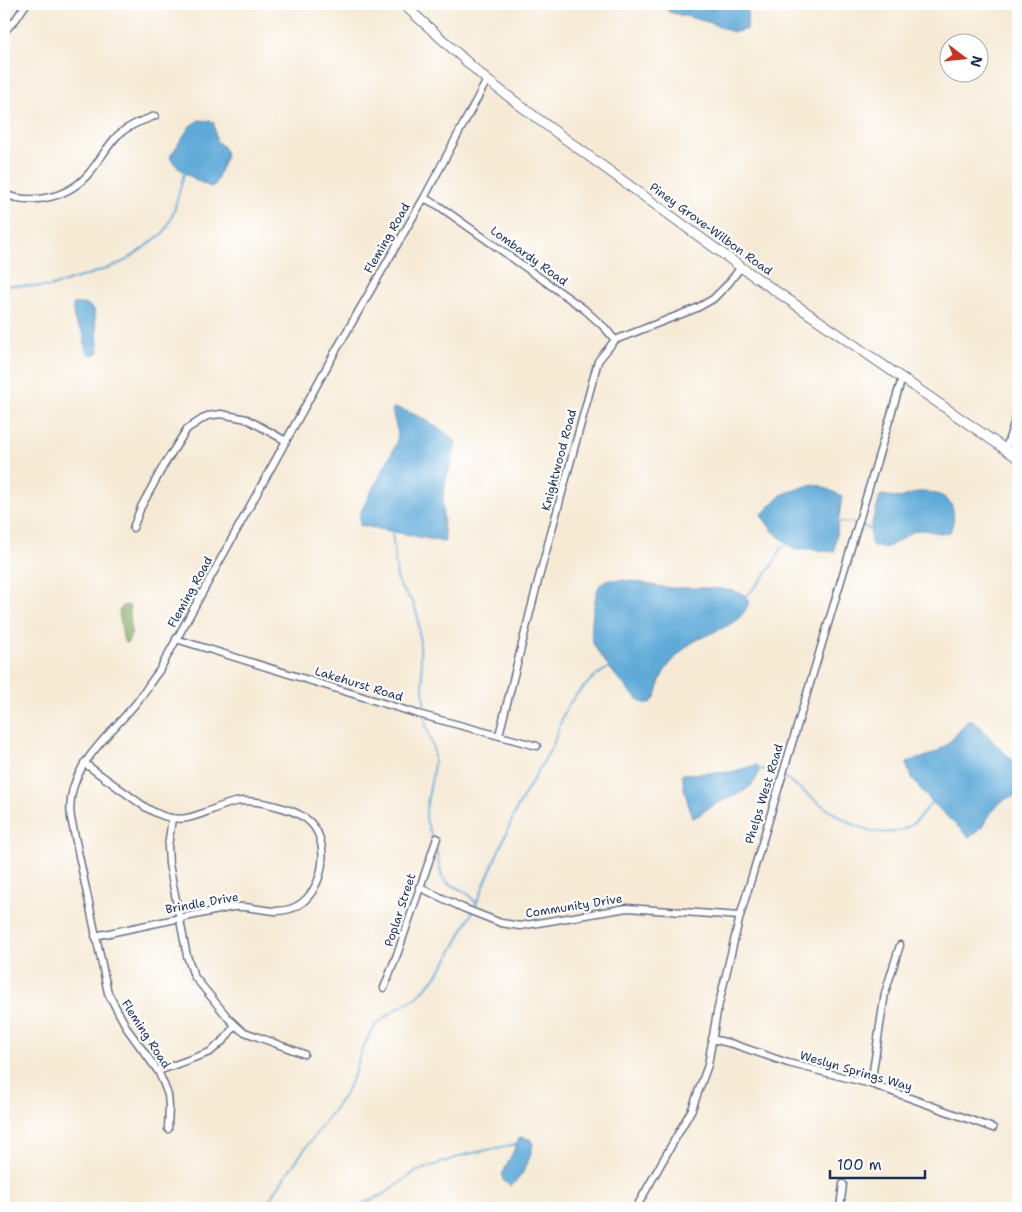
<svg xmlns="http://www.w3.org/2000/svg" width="1022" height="1212" viewBox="0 0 1022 1212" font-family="'Shantell Sans',sans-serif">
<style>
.forest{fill:#84ab62;stroke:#506d60}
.water{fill:#5faad8;stroke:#3d6c9b}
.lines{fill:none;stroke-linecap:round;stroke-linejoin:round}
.stream{stroke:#5faad8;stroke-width:2}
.street-casing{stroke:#687088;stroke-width:9}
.secondary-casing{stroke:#687088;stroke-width:11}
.street{stroke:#fff;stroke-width:6}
.secondary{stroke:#fff;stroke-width:9}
.labels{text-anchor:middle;stroke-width:4.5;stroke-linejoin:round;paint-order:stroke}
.street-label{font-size:12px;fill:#1b2f5e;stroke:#fff}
</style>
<rect width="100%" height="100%" fill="#fff"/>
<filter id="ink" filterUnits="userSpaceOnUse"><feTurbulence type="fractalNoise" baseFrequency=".02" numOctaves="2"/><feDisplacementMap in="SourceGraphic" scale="10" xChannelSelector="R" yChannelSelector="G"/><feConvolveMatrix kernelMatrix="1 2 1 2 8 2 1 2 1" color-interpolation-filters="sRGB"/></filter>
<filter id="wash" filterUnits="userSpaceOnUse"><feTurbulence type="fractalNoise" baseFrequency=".0096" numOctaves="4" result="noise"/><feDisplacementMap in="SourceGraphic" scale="20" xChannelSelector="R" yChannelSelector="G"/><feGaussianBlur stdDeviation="1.12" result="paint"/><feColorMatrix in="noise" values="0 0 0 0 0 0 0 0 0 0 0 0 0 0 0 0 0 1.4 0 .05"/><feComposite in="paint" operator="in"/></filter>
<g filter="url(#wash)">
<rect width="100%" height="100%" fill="#f6ead5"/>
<path class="forest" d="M127 605 130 607V628L132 633 128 642 125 643 123 638 119 611 123 606Z"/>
<g class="water">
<path d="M662 4H748L747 29 736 32 730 31 708 22 669 12Z"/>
<path d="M199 120 210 121 214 123 216 140 224 148 226 155 215 185 211 187C200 183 174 168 170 157L190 126Z"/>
<path d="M73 304C81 304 88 303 94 310L99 351 97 354C81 358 87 340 82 331 81 329 78 327 77 325 73 318 73 311 73 304Z"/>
<path d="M394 408C412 410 441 428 455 441 456 456 448 469 445 484 441 503 443 521 445 540L444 542 360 525V513L396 445 398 434 392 410Z"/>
<path d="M812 484 821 486 842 496 834 552 812 549H793L772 530 761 515 781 495Z"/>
<path d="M918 492C946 491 961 504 950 532 938 536 926 527 915 531 901 536 888 555 872 545 866 531 877 510 880 496L883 495 900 498Z"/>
<path d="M606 580C615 580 624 580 632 581 645 583 657 587 670 588 681 589 763 582 746 609 733 631 701 632 683 650 674 659 665 668 660 680 658 686 657 701 649 703 646 704 641 702 639 700 629 693 595 652 592 640 590 630 594 594 600 585 601 583 605 581 606 580Z"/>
<path d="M969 719 981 727 994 743 1018 765V796C1015 797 1009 797 1006 799 989 807 986 830 969 837 955 823 904 781 907 762 943 753 946 747 969 719Z"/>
<path d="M756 765 758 766C762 790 729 797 713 805 706 809 700 816 692 818L684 788 682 774 731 772Z"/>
<path d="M520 1137 530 1139 533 1144C531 1157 523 1179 510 1186L503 1180 502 1175Z"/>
</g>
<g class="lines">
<g class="stream">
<path d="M4 285 49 287 109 268 127 260 162 234 167 228 174 211 185 170"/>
<path d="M837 522H851L873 530"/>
<path d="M392 531 397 578 401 588 413 602 418 618 425 714"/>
<path d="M744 597C759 585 774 566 781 548L790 543"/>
<path d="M425 719C426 732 434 743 434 756 435 777 425 798 426 818 427 826 431 834 434 841"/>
<path d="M758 770 766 769 780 774"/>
<path d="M784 777C815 798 865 848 906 828 918 822 924 811 933 801"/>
<path d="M436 850 442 877 446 882 467 893 477 904"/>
<path d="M266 1206 275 1208"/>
<path d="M264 1208 293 1165 345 1094 354 1075 361 1052 370 1034 376 1025 393 1011 417 997 434 979 447 960 473 911 517 808 553 745 564 713 574 697 594 677 611 666"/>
<path d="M345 1208 358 1206 384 1194 415 1172 464 1155 516 1144"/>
</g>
</g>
</g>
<g filter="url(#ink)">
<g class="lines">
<defs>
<g id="street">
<path d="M4 32 16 19 26 4"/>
<path d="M4 194C34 206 70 197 90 172 100 160 107 146 118 135 129 125 142 121 155 116"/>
<path d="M424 198 439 206 584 309 605 328 615 340"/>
<path d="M1006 448 1018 411"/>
<path d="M133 528 141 507 164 465 187 429 207 416 221 414 247 419 286 441"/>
<path d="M176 639 418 714 537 746"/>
<path d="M499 735 538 581 598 361 615 340 697 308 713 299 728 284 741 267"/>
<path d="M84 763 145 807C185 832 198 811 235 802 251 798 291 808 305 818 335 838 324 899 290 909 271 915 253 905 233 907L95 936"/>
<path d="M172 818 168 847 169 864 187 956 194 976 229 1019 242 1031 304 1054"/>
<path d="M419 887 463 908 501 923 520 926 627 908 740 916"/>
<path d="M384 988 398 952 437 838"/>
<path d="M712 1039 733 1044 788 1063 871 1084 993 1128"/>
<path d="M158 1071 210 1052 225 1039 235 1025"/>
<path d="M871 1084 885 993 900 945"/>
<path d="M168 1129 169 1106 168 1095 163 1082 158 1071 128 1030 108 993 71 818C64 768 109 737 137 702 145 692 151 681 159 671L335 352 424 198 487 80"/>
<path d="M636 1208 692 1109 708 1065 717 1012 740 916 902 378"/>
<path d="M840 1208 843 1184"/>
</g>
<path id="secondary" d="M403 4 487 80 538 119 741 267 1018 458"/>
</defs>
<use href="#street" class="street-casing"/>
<use href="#secondary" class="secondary-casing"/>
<use href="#street" class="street"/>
<use href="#secondary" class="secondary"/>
</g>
</g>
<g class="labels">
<g class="street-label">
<text transform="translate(711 229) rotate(36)" y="4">Piney Grove-Wilbon Road</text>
<text transform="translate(387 238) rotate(-60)" y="4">Fleming Road</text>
<text transform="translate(529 256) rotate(36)" y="4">Lombardy Road</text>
<text transform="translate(559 460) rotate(-75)" y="4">Knightwood Road</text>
<text transform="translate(190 592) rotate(-61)" y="4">Fleming Road</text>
<text transform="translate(359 684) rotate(17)" y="4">Lakehurst Road</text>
<text transform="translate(764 794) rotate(-73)" y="4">Phelps West Road</text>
<text transform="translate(202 903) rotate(-10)" y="4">Brindle Drive</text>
<text transform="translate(574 906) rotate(-9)" y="4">Community Drive</text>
<text transform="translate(400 910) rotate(-72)" y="4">Poplar Street</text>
<text transform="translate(146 1034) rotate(57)" y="4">Fleming Road</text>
<text transform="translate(856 1071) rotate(16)" y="4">Weslyn Springs Way</text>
</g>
</g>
<rect width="1022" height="1212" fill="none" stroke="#fff" stroke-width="20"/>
<g transform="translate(964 58) rotate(106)"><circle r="24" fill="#ffffff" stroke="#a4acbf"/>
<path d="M0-4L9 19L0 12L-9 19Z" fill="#c8321e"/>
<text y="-8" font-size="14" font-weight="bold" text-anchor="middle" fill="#1b2f5e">N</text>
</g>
<path d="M830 1170v8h95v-8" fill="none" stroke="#1b2f5e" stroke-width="2.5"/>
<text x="837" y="1170" font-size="15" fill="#1b2f5e" stroke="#ffffff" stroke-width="4" paint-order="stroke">100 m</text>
</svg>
